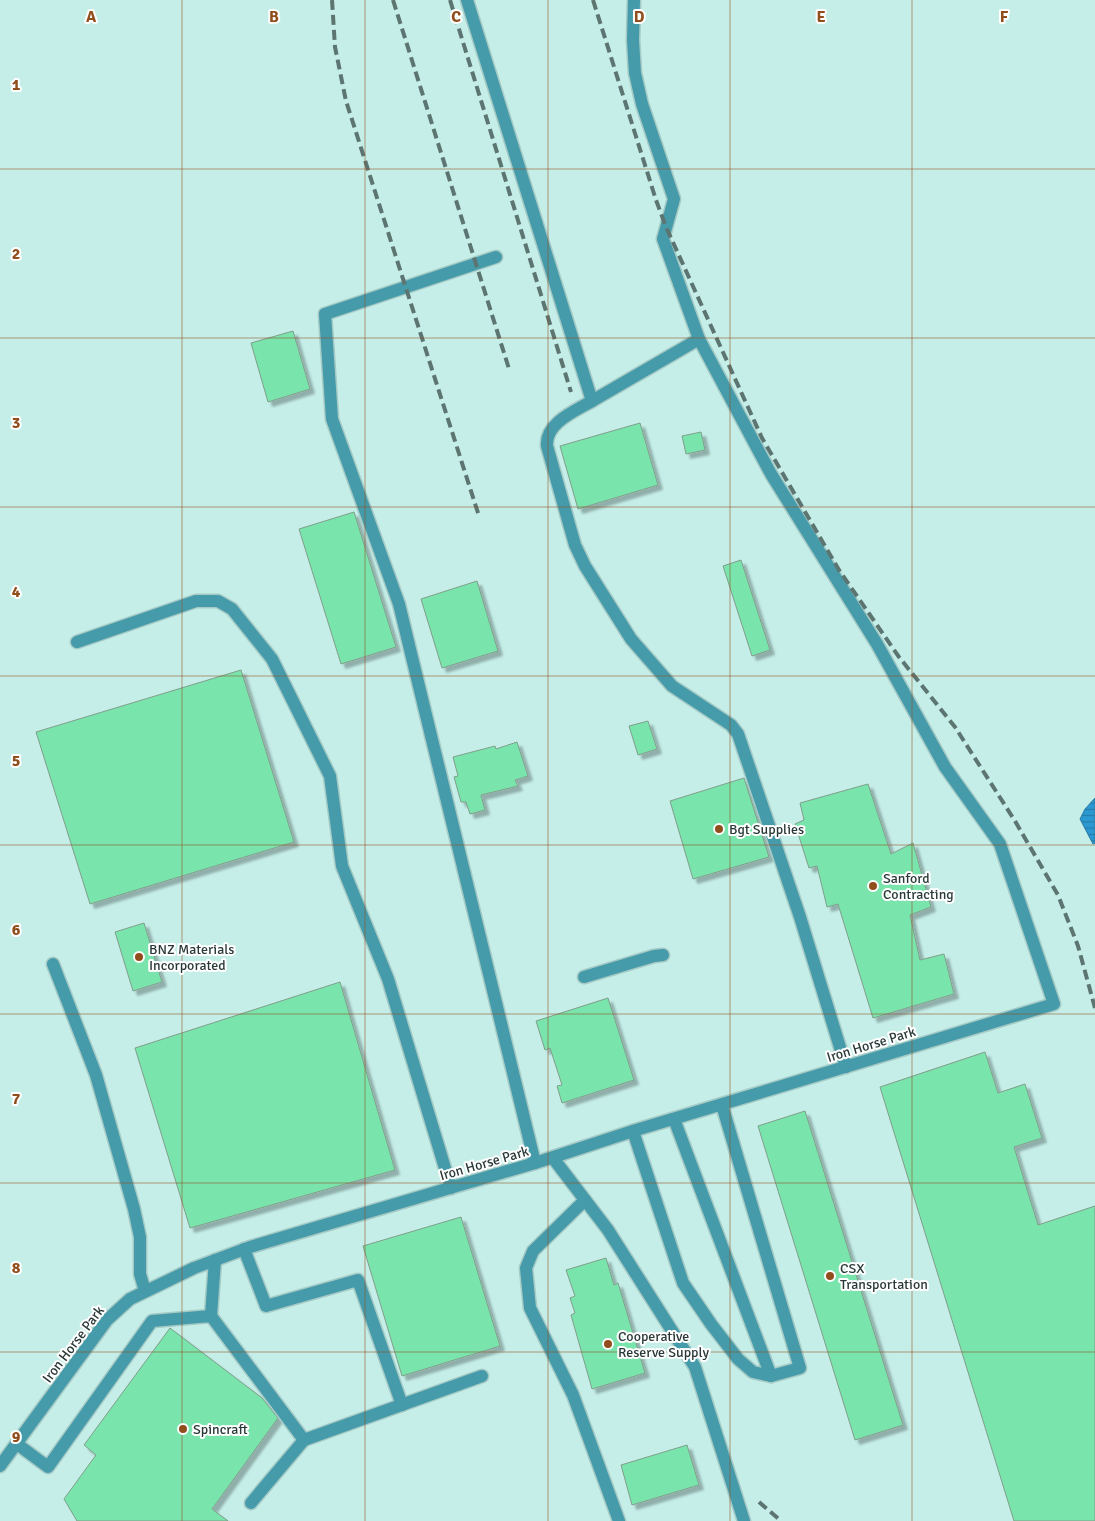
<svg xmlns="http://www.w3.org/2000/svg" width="1095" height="1521" viewBox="0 0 1095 1521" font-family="Signika,sans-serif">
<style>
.water{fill:url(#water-rules);stroke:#2a7ca4}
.building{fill:#79e4ab;stroke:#809e8c;filter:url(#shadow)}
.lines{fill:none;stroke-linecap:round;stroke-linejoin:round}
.minor-casing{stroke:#a6cac5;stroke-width:15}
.minor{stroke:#459baa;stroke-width:12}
.rail{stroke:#5d7571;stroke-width:4;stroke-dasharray:10 5;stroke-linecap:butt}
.grid{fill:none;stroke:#914e1d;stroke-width:1;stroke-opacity:0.55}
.poi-dot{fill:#914e1d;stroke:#fff;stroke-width:2}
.labels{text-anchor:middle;stroke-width:4;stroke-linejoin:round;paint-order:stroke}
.poi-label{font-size:14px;fill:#293937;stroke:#fff;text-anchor:start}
.street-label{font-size:14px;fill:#293937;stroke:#fff}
.grid-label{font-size:16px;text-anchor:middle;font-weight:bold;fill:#914e1d;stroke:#fff;stroke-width:4;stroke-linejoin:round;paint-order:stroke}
</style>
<defs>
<pattern id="water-rules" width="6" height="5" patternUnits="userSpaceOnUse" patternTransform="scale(1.25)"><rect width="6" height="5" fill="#2b98d2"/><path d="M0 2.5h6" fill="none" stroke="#257dab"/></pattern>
<filter id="shadow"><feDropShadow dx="4.5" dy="4.5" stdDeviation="1" flood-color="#0004"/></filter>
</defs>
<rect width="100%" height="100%" fill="#c5eee8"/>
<path class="water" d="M1095 798V843L1093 844 1080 819 1085 809Z"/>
<g class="building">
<path d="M293 331 310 389 268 402 251 343Z"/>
<path d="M640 423 658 485 578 509 560 446Z"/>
<path d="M701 432 705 450 686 454 682 436Z"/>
<path d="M354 512 396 647 341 664 299 529Z"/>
<path d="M741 560 770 650 752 656 723 566Z"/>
<path d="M477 581 498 651 442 668 421 599Z"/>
<path d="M241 670 294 842 90 904 36 732Z"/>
<path d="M648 721 657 749 638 755 629 726Z"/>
<path d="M517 742 528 776 515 780 518 786 481 795 485 810 470 814 466 802H461L454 777 458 776 453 757 495 746 496 749Z"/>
<path d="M744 778 769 857 693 879 670 801Z"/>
<path d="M868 784 891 854 913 843 931 907 910 915 920 960 944 954 954 994 873 1018 838 904 827 907 817 866 809 868 795 824 804 820 800 803Z"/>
<path d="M144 923 162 982 133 991 115 932Z"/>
<path d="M340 982 395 1170 190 1228 135 1048Z"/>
<path d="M608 998 634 1080 562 1103 557 1086 562 1085 550 1048 545 1050 536 1021Z"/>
<path d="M985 1052 998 1093 1025 1084 1042 1138 1014 1147 1038 1225 1095 1206V1521H1014L880 1087Z"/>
<path d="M805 1111 903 1425 855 1440 758 1126Z"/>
<path d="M461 1217 500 1346 402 1376 363 1246Z"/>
<path d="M606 1258 614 1285 618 1283 645 1373 592 1389 571 1315 575 1313 570 1298 575 1296 566 1270Z"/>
<path d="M170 1328 262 1398 278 1418 212 1509 228 1521H77L64 1499 96 1455 84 1445Z"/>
<path d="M687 1445 699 1485 632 1505 621 1465Z"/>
</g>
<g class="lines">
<defs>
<g id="minor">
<path d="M467 0 592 401C575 411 545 423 547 446L575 545 585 566 631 639 672 686 731 725 738 734 800 917 846 1067"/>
<path d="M496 257 325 314 332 419 399 604 535 1163"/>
<path d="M592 401 699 339"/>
<path d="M77 642 196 601H218L232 609 272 659 330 776 342 866 388 979 451 1188"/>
<path d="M53 964 96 1075 134 1209 140 1237V1274L145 1291"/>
<path d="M584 977 654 956 663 955"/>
<path d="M674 1119 771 1376"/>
<path d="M633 1131 683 1283 711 1324 738 1359 753 1372 771 1376 800 1368 722 1105"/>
<path d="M553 1158 608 1230 695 1367 744 1521"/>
<path d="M585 1200 533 1251 526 1268 530 1308 573 1395 619 1521"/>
<path d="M244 1249 266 1306 358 1280 402 1405"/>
<path d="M211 1316 215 1260"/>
<path d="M304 1440 482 1376"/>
<path d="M17 1444 48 1467 152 1321 211 1316 304 1440 251 1503"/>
<path d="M0 1466 107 1320 130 1299 194 1268 250 1247 535 1163 636 1130 1054 1004 1000 844 945 767 877 644 771 474 699 339 663 239 674 199 642 104 635 73 633 40 634 0"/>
</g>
</defs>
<use href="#minor" class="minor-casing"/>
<use href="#minor" class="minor"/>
<g class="rail">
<path d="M332 0 335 47 346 101 479 516"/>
<path d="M393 0 510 372"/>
<path d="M450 0 571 392"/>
<path d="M593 0 656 200 666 227 762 438 839 570 899 657 955 727 1015 821 1058 895 1078 946 1095 1008"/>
<path d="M759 1502 781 1521"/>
</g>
</g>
<path class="grid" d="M182 0V1521M365 0V1521M548 0V1521M730 0V1521M912 0V1521M0 169H1095M0 338H1095M0 507H1095M0 676H1095M0 845H1095M0 1014H1095M0 1183H1095M0 1352H1095"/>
<g class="poi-dot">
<circle cx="719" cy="829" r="5"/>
<circle cx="873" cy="886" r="5"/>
<circle cx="139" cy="957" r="5"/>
<circle cx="830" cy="1276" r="5"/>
<circle cx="608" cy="1344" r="5"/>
<circle cx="183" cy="1429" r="5"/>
</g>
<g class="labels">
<g class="poi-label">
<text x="729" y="834">Bgt Supplies</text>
<text x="883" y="883">Sanford<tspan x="883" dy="16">Contracting</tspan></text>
<text x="149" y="954">BNZ Materials<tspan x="149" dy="16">Incorporated</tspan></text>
<text x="840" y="1273">CSX<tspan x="840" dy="16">Transportation</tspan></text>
<text x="618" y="1341">Cooperative<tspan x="618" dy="16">Reserve Supply</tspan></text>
<text x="193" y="1434">Spincraft</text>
</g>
<g class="street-label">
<text transform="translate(871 1044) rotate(-17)" y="5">Iron Horse Park</text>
<text transform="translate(484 1163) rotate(-16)" y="5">Iron Horse Park</text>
<text transform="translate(73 1344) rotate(-53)" y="5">Iron Horse Park</text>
</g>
</g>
<g class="grid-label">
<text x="91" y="22">A</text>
<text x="274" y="22">B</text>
<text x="456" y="22">C</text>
<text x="639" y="22">D</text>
<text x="821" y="22">E</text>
<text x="1004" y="22">F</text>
<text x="16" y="90">1</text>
<text x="16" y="259">2</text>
<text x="16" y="428">3</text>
<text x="16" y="597">4</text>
<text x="16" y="766">5</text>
<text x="16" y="935">6</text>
<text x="16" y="1104">7</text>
<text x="16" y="1273">8</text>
<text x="16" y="1442">9</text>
</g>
</svg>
